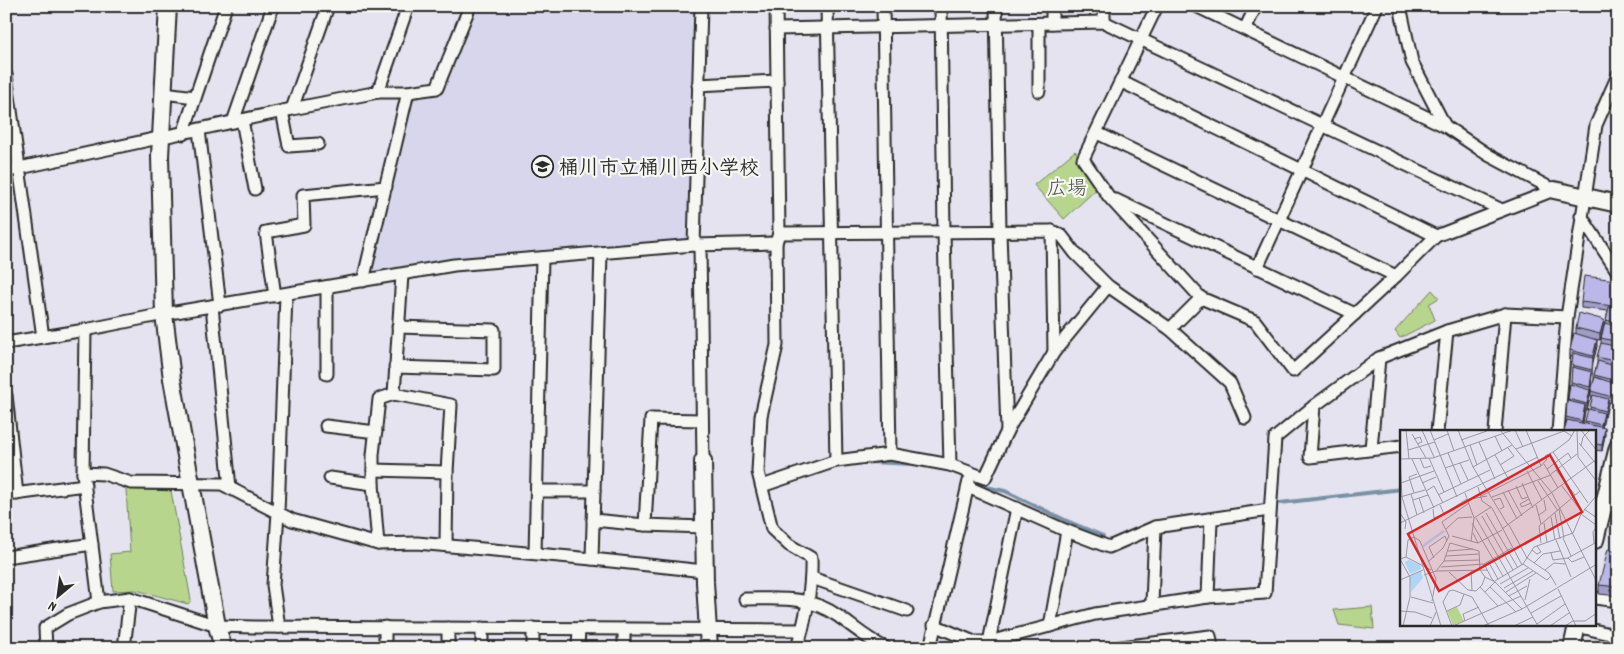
<svg xmlns="http://www.w3.org/2000/svg" width="1624" height="654" viewBox="0 0 1624 654" font-family="Dekko,'Klee One',sans-serif">
<style>
.built{fill:#d8d6ed}
.green{fill:#b8d58d;stroke:#72805c}
.lines{fill:none;stroke-linecap:round;stroke-linejoin:round}
.stream{stroke:#7a90a5;stroke-width:4}
.street-casing{stroke:#2b2b2b;stroke-width:15}
.secondary-casing{stroke:#2b2b2b;stroke-width:20}
.street{stroke:#f6f6f2;stroke-width:11}
.secondary{stroke:#f6f6f2;stroke-width:16}
.wall{fill:#a19dc8;stroke:#2b2b2b}
.shaded-wall{fill:#8380a3;stroke:#2b2b2b}
.building{fill:#bbb7e9;stroke:#2b2b2b}
.labels{text-anchor:middle;stroke-width:4.5;stroke-linejoin:round;paint-order:stroke}
.poi-label{font-size:20px;font-weight:bold;fill:#2b2b2b;stroke:#f6f6f2;text-anchor:start}
.park-label{font-size:20px;fill:#4e5644;stroke:#f6f6f2}
.inset-river{fill:none;stroke:#aed4f7;stroke-width:2.5}
.inset-road{fill:none;stroke:#9a99a1;stroke-width:1}
.view{fill:#d62828;fill-opacity:0.15;stroke:#d62828;stroke-width:2.5}
.inset-edge{fill:none;stroke:#2b2b2b;stroke-width:2.5}
</style>
<rect width="100%" height="100%" fill="#e4e3ef"/>
<filter id="ink" filterUnits="userSpaceOnUse"><feTurbulence type="fractalNoise" baseFrequency=".02" numOctaves="2"/><feDisplacementMap in="SourceGraphic" scale="10" xChannelSelector="R" yChannelSelector="G"/><feConvolveMatrix kernelMatrix="1 2 1 2 8 2 1 2 1" color-interpolation-filters="sRGB"/></filter>
<g filter="url(#ink)">
<path class="built" d="M476 6H695L688 237 685 241 420 263 374 273 370 269 414 97 437 96Z"/>
<g class="green">
<path d="M1075 151 1101 185 1064 219 1034 185Z"/>
<path d="M1432 290 1439 298 1429 304 1435 320 1400 338 1395 331Z"/>
<path d="M126 489 171 491 191 600 188 604 136 590 113 591 110 554 130 552Z"/>
<path d="M1372 607 1374 629 1339 625 1334 610Z"/>
</g>
<g class="lines">
<g class="stream">
<path d="M869 462 914 464"/>
<path d="M952 471 986 487 1005 491 1067 521 1103 536"/>
<path d="M1280 503 1402 489"/>
</g>
<defs>
<g id="street">
<path d="M776 6 779 233 776 243 777 345 761 416 758 472 772 529 789 545 811 558C812 588 806 619 797 648"/>
<path d="M827 6 836 461"/>
<path d="M883 6 890 454"/>
<path d="M941 6 944 233 950 465"/>
<path d="M996 6 1000 232 1007 431"/>
<path d="M1052 6V23"/>
<path d="M1104 6V22"/>
<path d="M1157 6 1083 159 1109 197 1201 298 1255 321 1293 371 1396 276 1436 236 1554 190"/>
<path d="M1196 6 1445 126 1490 156 1554 190"/>
<path d="M1400 6 1412 62 1445 126"/>
<path d="M776 29 1104 22 1502 210"/>
<path d="M1245 29 1256 6"/>
<path d="M6 75 43 337"/>
<path d="M1122 82 1436 236"/>
<path d="M698 85 777 81"/>
<path d="M1039 91V24"/>
<path d="M378 92 408 6"/>
<path d="M164 93 195 97"/>
<path d="M292 109 328 6"/>
<path d="M282 111 289 146 318 144"/>
<path d="M242 120 255 189"/>
<path d="M233 122 273 6"/>
<path d="M199 130 220 305"/>
<path d="M1097 133 1396 276"/>
<path d="M183 134 226 6"/>
<path d="M6 171 292 109 378 92H408L437 88 470 6"/>
<path d="M1116 200 1355 314"/>
<path d="M1581 216 1618 272"/>
<path d="M1052 231 1062 236 1075 253 1108 286 1170 329 1230 383 1245 418"/>
<path d="M779 233 1052 231 1054 352"/>
<path d="M694 245 701 6"/>
<path d="M700 246 703 461"/>
<path d="M1257 268 1377 6"/>
<path d="M363 281 408 92"/>
<path d="M327 288V374"/>
<path d="M275 296 266 232 304 225 303 195 386 187"/>
<path d="M212 306 230 488"/>
<path d="M1170 329 1201 298"/>
<path d="M85 330 83 473 99 602"/>
<path d="M6 343 85 330 164 314 454 265 694 245 776 243"/>
<path d="M395 367 494 370V330L398 327"/>
<path d="M394 394 451 405 447 472 446 545"/>
<path d="M6 395 17 494"/>
<path d="M1314 406 1310 457 1402 446"/>
<path d="M702 420 651 419 645 525 704 527"/>
<path d="M326 426 376 432"/>
<path d="M1437 432 1447 331"/>
<path d="M1495 432 1505 314"/>
<path d="M1558 432 1567 317 1596 125 1618 75"/>
<path d="M1371 449 1379 358"/>
<path d="M373 470 447 472"/>
<path d="M83 473 104 474 131 483 222 484 292 520 378 544 417 543 592 559 704 571"/>
<path d="M330 478 373 484"/>
<path d="M762 486 836 461 890 454 950 465 985 478 1007 431 1054 352 1108 286"/>
<path d="M968 487 1067 531 1109 547 1155 527 1269 510"/>
<path d="M537 491H594"/>
<path d="M6 495 85 485"/>
<path d="M1604 504 1618 507"/>
<path d="M593 520 645 525"/>
<path d="M378 544 373 484V455L379 399 394 394 402 275"/>
<path d="M535 553 542 258"/>
<path d="M6 557 92 544"/>
<path d="M592 559 601 253"/>
<path d="M812 578 907 611"/>
<path d="M1208 597 1211 520"/>
<path d="M1595 598 1618 601"/>
<path d="M745 599C780 599 808 595 838 616 854 627 868 640 886 648"/>
<path d="M1152 604 1155 527"/>
<path d="M934 625 974 642H989L1095 614 1208 597 1265 593 1275 438 1314 406 1379 358 1447 331 1505 314 1567 317"/>
<path d="M1050 626 1067 531"/>
<path d="M1577 626 1618 636"/>
<path d="M279 627 273 585 278 513 286 295"/>
<path d="M385 627V648"/>
<path d="M533 628V648"/>
<path d="M624 629V648"/>
<path d="M989 642 1017 508"/>
<path d="M46 648 45 628 68 614 99 602 130 598 217 626 254 627 802 630"/>
<path d="M124 648 130 598"/>
<path d="M448 648V628"/>
<path d="M482 648V628"/>
<path d="M578 648 579 629"/>
<path d="M930 648 969 481"/>
<path d="M1113 648 1210 636 1212 648"/>
</g>
<g id="secondary">
<path d="M168 6 160 156 164 314 172 379 217 626 223 648"/>
<path d="M1554 190 1618 204"/>
<path d="M703 461 705 582 709 648"/>
<path d="M1595 540 1618 447"/>
<path d="M1572 648 1577 625"/>
</g>
</defs>
<use href="#street" class="street-casing"/>
<use href="#secondary" class="secondary-casing"/>
<use href="#street" class="street"/>
<use href="#secondary" class="secondary"/>
</g>
<g class="wall">
<path d="M1616 286 1613 308H1614L1618 297V373L1615 383 1616 390 1612 403 1608 402 1605 417 1604 416 1602 427 1605 434 1602 451 1595 450V432L1566 423V417L1570 384 1571 385 1573 357 1570 356V350L1576 334V328L1604 326 1600 340 1594 339 1597 346 1593 362 1590 396 1587 410 1585 409 1583 423 1585 424V421L1590 409 1592 397H1591V391L1594 379V375L1597 363V357L1601 343V338L1606 323 1608 311 1581 308V302Z"/>
<path d="M1618 553V596L1599 594V585Z"/>
</g>
<g class="shaded-wall">
<path d="M1604 320V326L1600 340V334Z"/>
<path d="M1597 340V346L1593 362V356Z"/>
<path d="M1618 367V373L1614 386V380Z"/>
<path d="M1592 372 1590 396 1587 410V404L1590 392Z"/>
<path d="M1616 384V390L1612 403V397Z"/>
<path d="M1608 399V405L1605 417V411Z"/>
<path d="M1585 405V411L1582 427V421Z"/>
<path d="M1604 413V419L1601 431V425Z"/>
<path d="M1605 428V434L1602 451V445Z"/>
</g>
<g class="building">
<path d="M1584 276 1616 280 1613 306 1581 302Z"/>
<path d="M1617 297H1618V323L1606 320 1609 307 1614 308Z"/>
<path d="M1579 313 1604 320 1600 334 1576 328Z"/>
<path d="M1605 323 1618 327V342L1601 338Z"/>
<path d="M1574 333 1597 340 1593 356 1570 350Z"/>
<path d="M1601 343 1618 347V362L1597 357Z"/>
<path d="M1573 353 1593 358 1592 370 1572 365Z"/>
<path d="M1598 361 1618 367 1614 380 1594 375Z"/>
<path d="M1572 367 1592 372 1590 387 1571 382Z"/>
<path d="M1595 377 1616 384 1612 397 1591 391Z"/>
<path d="M1570 384 1590 390 1587 404 1568 399Z"/>
<path d="M1593 395 1608 399 1605 411 1590 407Z"/>
<path d="M1567 401 1585 405 1582 421 1566 417Z"/>
<path d="M1588 409 1604 413 1601 425 1585 421Z"/>
<path d="M1567 420 1605 428 1602 445 1595 444V432H1564Z"/>
<path d="M1608 549 1618 553V587L1599 585Z"/>
</g>
</g>
<defs>
<symbol id="school-ring" viewBox="-11 -11 22 22"><circle r="9.5" fill="#f6f6f2" stroke="#2b2b2b" stroke-width="1.5"/><path d="M0-5L7-2L0 1L-7-2ZM-4 1L0 2.5L4 1V4Q0 6-4 4Z" fill="#2b2b2b"/></symbol>
</defs>
<g fill-rule="evenodd">
<use href="#school-ring" x="530" y="154" width="25" height="25"/>
</g>
<g class="labels">
<g class="poi-label">
<text x="559" y="174">桶川市立桶川西小学校</text>
</g>
<g class="park-label">
<text x="1067" y="194">広場</text>
</g>
</g>
<g transform="translate(1400 430)">
<rect width="196" height="196" fill="#e4e3ef"/>
<path d="M57 177 64 191 53 195 47 181Z" fill="#b8d58d"/>
<path d="M9 130 20 135 21 139 10 144 5 132ZM21 141 23 148 11 162 10 146Z" fill="#aed4f7"/>
<path class="inset-river" d="M23 116 44 101"/>
<path class="inset-road" d="M6 0 9 29M22 0 34 27M30 0 57 67M47 0 54 21M58 0 73 37 108 95M100 0 152 63 197 152M115 0 123 17M126 0 141 36M175 0 169 10 153 22 188 73M177 0 178 27 197 52M181 0 197 21M12 4 26 28M95 6 102 21M14 9 20 7 22 12 17 14M34 10 48 4M61 10 87 1M79 12 95 49M179 13 197 35M70 15 77 35M181 16 183 7 190 0M116 19 164 1 172 6M8 20 35 12M48 23 61 54M95 25 109 50M0 28 2 67 41 196M20 28 24 38 31 36M29 28 44 62M0 29 33 28 113 0M12 29 34 78M60 33 68 50M144 34 158 58M100 35 114 26 108 18M73 37 112 15M45 38 69 30M147 39 168 23 171 28M156 40 165 52M127 41 142 70M151 44 177 24M138 51 148 66M165 52 175 65M1 53 34 41M22 53 36 47M122 53 133 78M161 55 182 82M116 56 122 69 128 67M78 57 82 71 92 78 122 135M108 60 122 86M26 61 34 56 43 73M103 62 117 89M14 63 9 47 17 44M65 63 74 88 71 111M11 64 17 85M38 65 90 40M81 66 141 36 147 29 145 26 153 22M148 66 158 81M0 67 25 60M92 67 151 45M19 68 24 83M129 69 120 74 122 77 131 73M13 70 28 65M94 70 100 68 104 77 100 79M136 75 141 94M33 79 34 88 44 84 40 75M159 79 164 108M184 79 197 88M0 83 6 92 5 99M86 83 118 138M155 83 160 109M44 84 65 70 87 66M181 84 196 95M139 85 146 80 144 70M82 86 113 140M151 87 155 110M74 88 91 77M76 88 138 196M0 93 138 27M72 93 103 146M144 93 147 112M109 95 127 128 149 143 156 155M46 99 58 88 72 87M102 99 197 29M73 103 78 113 102 100M52 106 78 113M14 107 20 111 36 149 32 171M163 108 171 126M156 110 171 147M141 113 139 96 180 61M194 113 193 102 197 96M132 120 137 124 141 122 137 116M48 121 73 119M151 123 153 130 168 128 195 113M46 126 79 124M6 127 8 110 14 107M34 128 29 117 45 106 47 111M168 128 172 132 184 127M0 129 10 147V167L3 196M0 129 6 127 31 140M29 131 43 118 49 106 42 92 69 73M44 131 79 130M88 131 98 149M134 133 143 124 160 121M84 134 92 149 122 179M123 134 147 150 151 146M41 137 84 134 112 118M71 140 72 161M145 140 154 133 165 134M36 141 44 131 50 113 79 121 80 140 85 147 82 155 76 161 68 160 49 142M24 145 36 141 87 140M0 150 23 140M95 151 123 134 134 117 173 103 181 84 197 65M100 154 128 138M80 157 98 176M90 157 116 182M104 158 133 141M158 159 176 196M85 162 95 152 85 147M106 162 136 143M109 166 127 156M11 167 33 173M125 170 130 149M0 181 15 182 32 188M47 181 60 175 64 164M131 183 161 166M65 191 63 184 79 177M137 194 165 174M30 196 36 182M52 196 43 172 49 161 53 160 72 167 89 196M53 196 121 166M83 196 122 179 197 134M114 196 133 187M150 196 169 183M165 196 173 191H185L197 183"/>
<path class="view" d="M150 25 182 82 39 161 8 104Z"/>
<rect width="196" height="196" class="inset-edge"/>
</g>
<rect width="1624" height="654" fill="none" stroke="#f6f6f2" stroke-width="25"/>
<rect x="12" y="12" width="1599" height="629" fill="none" stroke="#2b2b2b" stroke-width="2" filter="url(#ink)"/>
<g transform="translate(58 596) rotate(209)" stroke="#f6f6f2" stroke-width="4" paint-order="stroke">
<path d="M0-4L9 19L0 12L-9 19Z" fill="#2b2b2b"/>
<text y="-8" font-size="14" font-weight="bold" text-anchor="middle" fill="#2b2b2b">N</text>
</g>
</svg>
